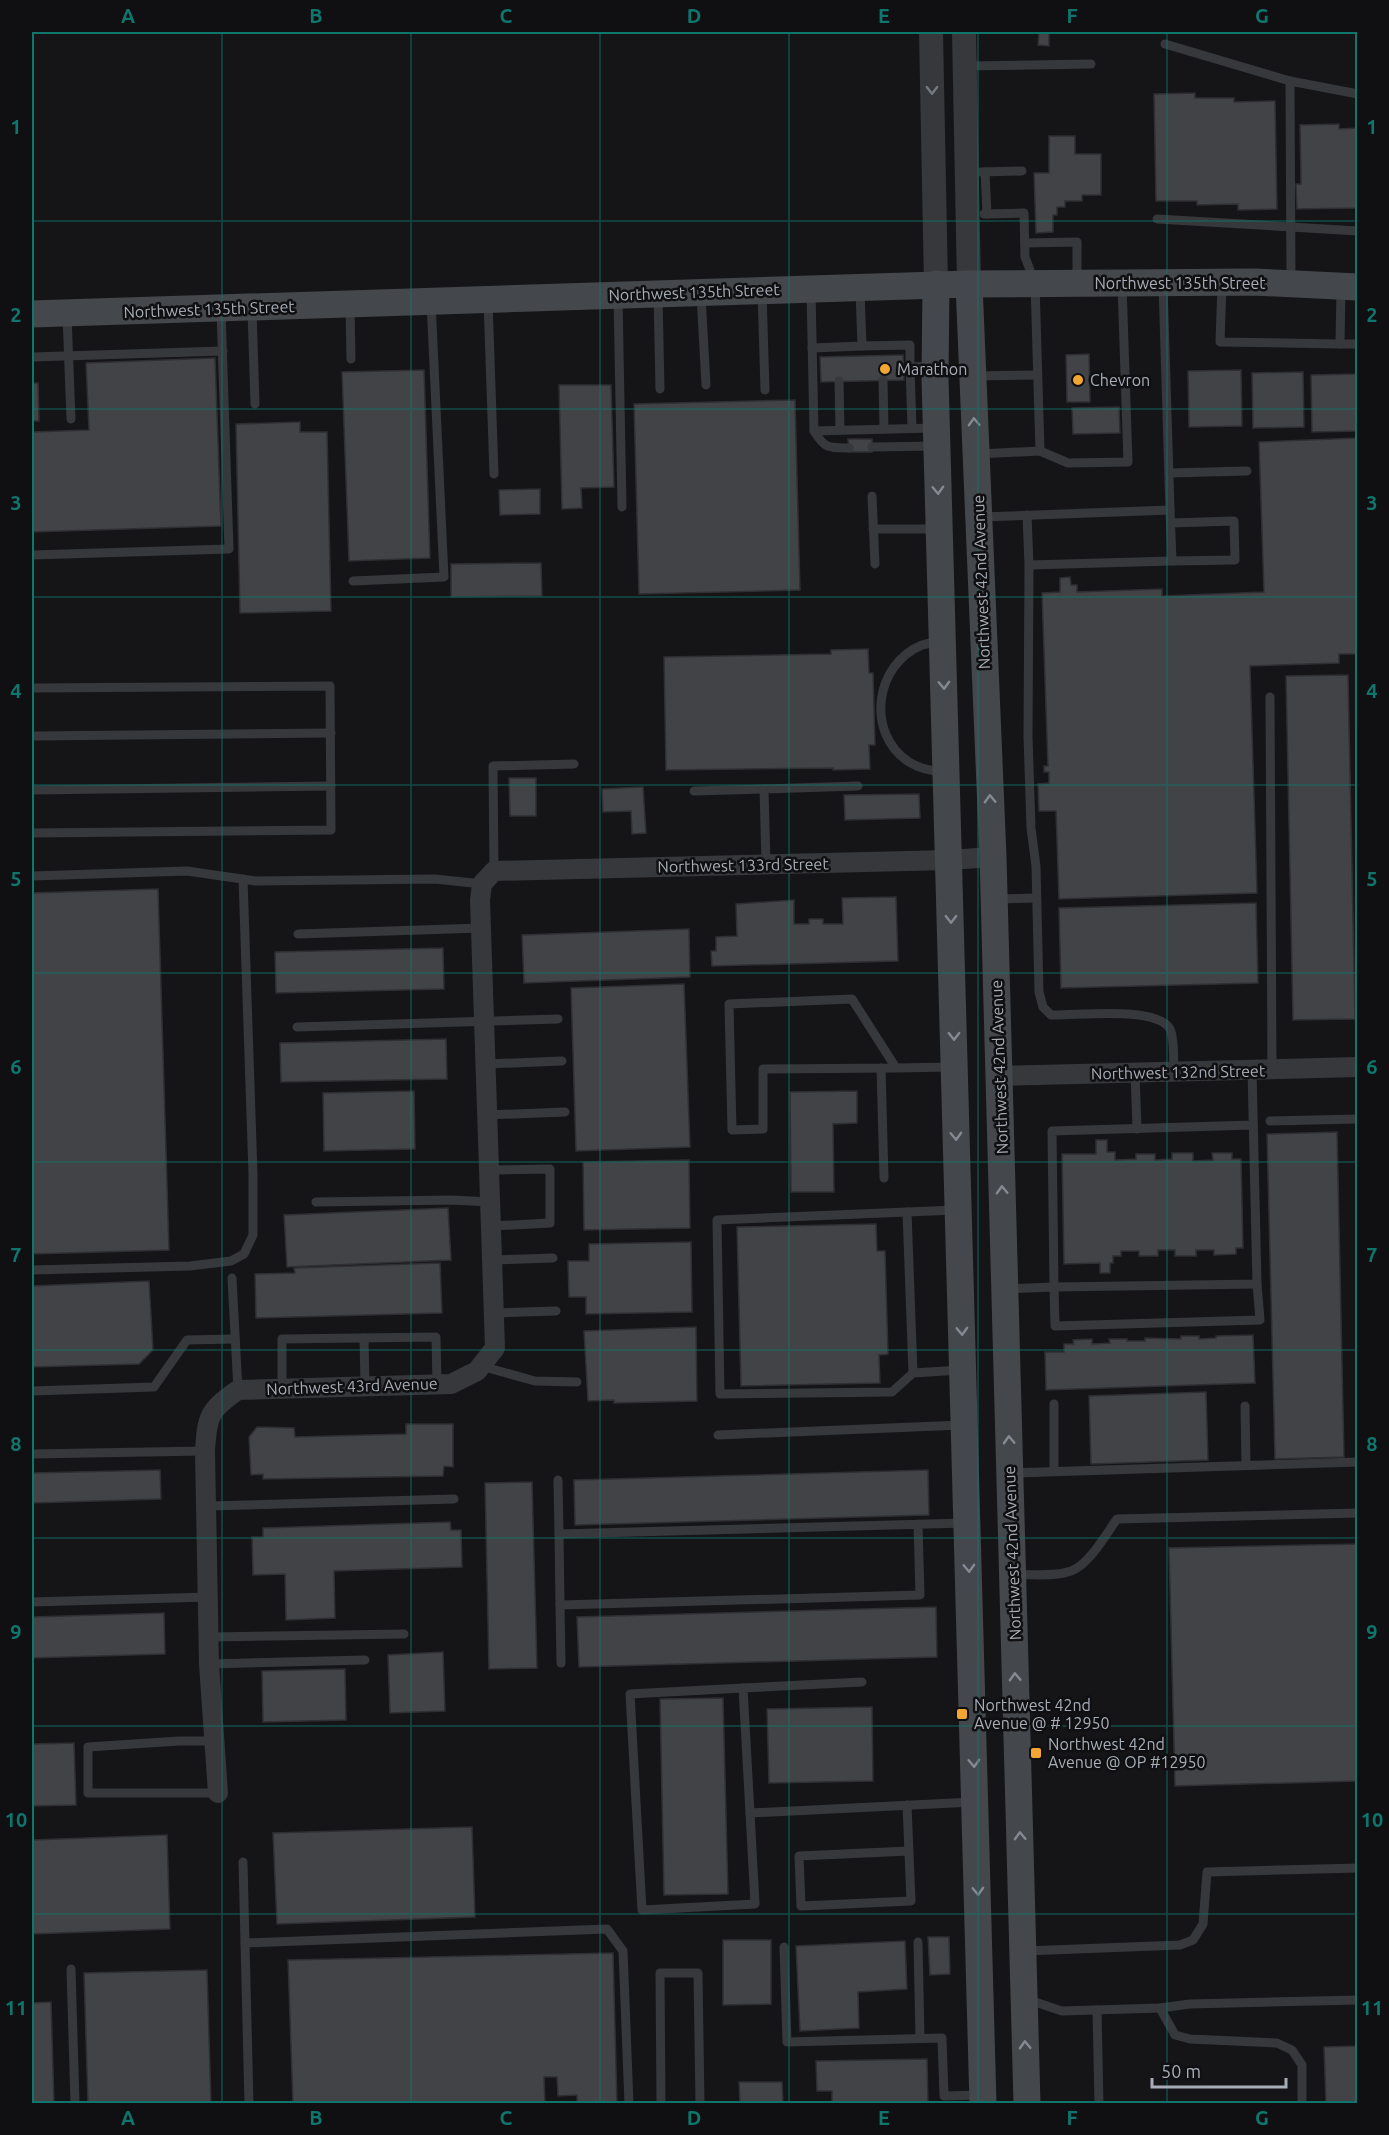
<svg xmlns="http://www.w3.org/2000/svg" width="1389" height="2135" viewBox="0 0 1389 2135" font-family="Ubuntu,sans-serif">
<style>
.building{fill:#414347;stroke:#2f2f33;stroke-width:1.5}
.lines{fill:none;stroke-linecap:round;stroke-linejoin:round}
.service{stroke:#36383c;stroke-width:9}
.minor{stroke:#36383c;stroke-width:20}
.tertiary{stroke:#36383c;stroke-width:24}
.secondary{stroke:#44474c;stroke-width:27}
.oneway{stroke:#747880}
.oneway2{stroke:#848992}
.grid{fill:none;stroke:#0f766e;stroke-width:1.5;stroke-opacity:0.55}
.poi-dot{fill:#f3a732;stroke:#101012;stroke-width:2}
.labels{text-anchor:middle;stroke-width:5;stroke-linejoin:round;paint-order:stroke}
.street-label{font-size:16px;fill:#a7adb7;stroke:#101012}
.poi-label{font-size:16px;fill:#a7adb7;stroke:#101012;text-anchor:start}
.neatline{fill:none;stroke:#0f766e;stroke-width:2}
.grid-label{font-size:20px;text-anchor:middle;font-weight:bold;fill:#0f766e}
</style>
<rect width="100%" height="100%" fill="#151517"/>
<g class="building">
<path d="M1039 32H1049V46L1038 45Z"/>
<path d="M1195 93V98H1234V102L1275 101 1277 209 1238 210V204L1197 205V201H1156L1154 94Z"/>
<path d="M1339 124V129L1358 128V208L1297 209 1296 184H1301L1300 125Z"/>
<path d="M1049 136H1075V154H1101V195H1082V201H1065V207H1057V215H1053V232L1036 233 1034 173H1049Z"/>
<path d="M1089 354 1090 402H1067L1066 355Z"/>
<path d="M903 355 904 380 821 382 820 357Z"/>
<path d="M215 358 221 526 32 532V432L89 430 86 363Z"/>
<path d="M424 370 430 558 349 561 342 372Z"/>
<path d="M1241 370 1242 426 1189 427 1188 371Z"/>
<path d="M1303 372 1304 427 1253 428 1252 373Z"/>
<path d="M1358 374V431L1312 432 1311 375Z"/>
<path d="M32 383H38L39 421H32Z"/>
<path d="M559 385H611L614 487 581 488 582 508 562 509Z"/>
<path d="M795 400 800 590 639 594 634 404Z"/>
<path d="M1119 407 1120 433 1073 434 1072 408Z"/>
<path d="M300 422V432H327L331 611 240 613 236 424Z"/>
<path d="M1358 438V654H1339V663L1250 666 1257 893 1059 899 1056 811H1039L1038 784 1049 783V772H1044V766H1048L1042 593 1060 592V578L1070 577 1071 585H1077V592L1162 589V596L1264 592 1259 442Z"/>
<path d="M848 439H872V452H849Z"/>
<path d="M540 489V514L500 515 499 490Z"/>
<path d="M541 563 542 596 451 597V564Z"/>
<path d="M868 649 869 673H873L875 745H869L870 769 833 770V768L666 770 664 657 831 654V650Z"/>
<path d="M1348 675 1355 1019 1293 1020 1286 676Z"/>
<path d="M509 778H536V816H510Z"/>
<path d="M643 787 646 833 632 834 631 811 603 812 602 789Z"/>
<path d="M919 794 920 818 845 820 844 795Z"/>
<path d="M158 889 169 1250 32 1254V893Z"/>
<path d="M896 897 898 961 712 966 711 951H716V937L737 936 736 904 794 900V924H809V919H823V924H843L842 898Z"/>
<path d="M1256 903 1258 983 1061 988 1059 908Z"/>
<path d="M689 929 690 977 524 983 522 935Z"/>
<path d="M443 948 444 989 276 993 275 952Z"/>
<path d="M684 984 690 1147 576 1151 571 988Z"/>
<path d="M446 1039 447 1079 281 1082 280 1043Z"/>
<path d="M414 1091 415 1149 324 1151 323 1093Z"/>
<path d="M857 1091V1123L833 1124 834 1192H791L790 1092Z"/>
<path d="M1337 1132 1344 1457 1275 1459 1267 1134Z"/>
<path d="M1096 1140H1107V1152H1115V1160L1136 1159V1154H1155V1160L1172 1159V1153H1193V1161L1213 1160 1212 1153H1232V1159H1241L1243 1248H1236V1254L1214 1255V1250H1196V1256H1175V1250H1158V1256H1139V1251H1121V1256H1113V1263H1110V1273H1100V1263L1064 1264 1062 1154H1096Z"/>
<path d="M689 1160 690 1228 584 1230 583 1162Z"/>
<path d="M448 1208 451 1260 287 1267 284 1215Z"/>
<path d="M876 1224 877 1251H885L888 1354 879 1355 880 1383 741 1386 737 1227Z"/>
<path d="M691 1242 692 1312 586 1314V1297H569L568 1261H589V1244Z"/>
<path d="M440 1263 442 1313 256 1318 255 1274 295 1273 294 1268Z"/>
<path d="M149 1281 153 1350 139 1364 32 1367V1286Z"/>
<path d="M696 1327 697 1401 614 1403V1400L588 1401 584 1331Z"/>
<path d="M1253 1335 1255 1383 1046 1390 1045 1352H1064V1344H1074L1073 1340 1092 1339V1344L1110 1343 1109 1339H1127V1341H1145V1338L1181 1339V1336H1199V1339L1216 1338V1336Z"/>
<path d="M1206 1392 1208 1460 1091 1464 1089 1396Z"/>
<path d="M406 1424H453V1467L444 1466 443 1476 263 1479V1474L251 1475 249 1437 257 1427 294 1428 295 1437 406 1434Z"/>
<path d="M160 1470 161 1499 32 1503V1473Z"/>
<path d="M928 1470 929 1515 575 1525 574 1480Z"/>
<path d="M532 1482 537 1668 489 1669 485 1483Z"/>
<path d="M450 1522 451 1530H461L462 1567 334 1571 335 1618 286 1620 285 1574 253 1575 252 1537H263V1528Z"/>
<path d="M1358 1544V1781L1175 1786 1169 1548Z"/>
<path d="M936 1607 937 1657 579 1667 577 1617Z"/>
<path d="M164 1613 165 1654 32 1658V1617Z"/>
<path d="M443 1652 445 1711 390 1713 388 1655Z"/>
<path d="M345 1669 346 1720 263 1722 262 1671Z"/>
<path d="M723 1698 728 1894 664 1895 660 1699Z"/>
<path d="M872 1707 873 1781 769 1783 767 1709Z"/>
<path d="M74 1743 76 1805 32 1806V1744Z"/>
<path d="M472 1827 475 1917 277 1924 273 1833Z"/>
<path d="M167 1835 170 1929 32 1934V1840Z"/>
<path d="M928 1937H949L950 1974 930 1975Z"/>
<path d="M723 1940H771V2004L723 2005Z"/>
<path d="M905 1941 907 1989 858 1992 859 2028 800 2031 796 1946Z"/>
<path d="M613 1953 617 2104H577V2095L558 2096 557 2077H544L545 2104H293L288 1960Z"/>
<path d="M207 1970 211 2104H88L84 1973Z"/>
<path d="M51 2002 54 2104H32V2003Z"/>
<path d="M1358 2046V2104H1326L1324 2047Z"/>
<path d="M927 2059 928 2104H832V2091H817L816 2061Z"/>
<path d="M739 2082H782L783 2104H731L740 2103Z"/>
</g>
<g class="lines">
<g class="service">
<path d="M1165 44 1290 81"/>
<path d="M967 66 1091 64"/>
<path d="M981 172 1022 171"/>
<path d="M984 214H987L985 172"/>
<path d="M1157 219 1358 231"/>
<path d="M1025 243 1077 242V280"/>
<path d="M1291 283 1290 81 1358 94"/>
<path d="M1222 285 1220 342 1340 344"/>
<path d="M1341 289 1340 344H1358"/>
<path d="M762 292 765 390"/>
<path d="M811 292 814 431 934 428"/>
<path d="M701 295 706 385"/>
<path d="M658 296 660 389"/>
<path d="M618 297 622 507"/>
<path d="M488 301 494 474"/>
<path d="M350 306 351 359"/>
<path d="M252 310 255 404"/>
<path d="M67 315 71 419"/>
<path d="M862 346 910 345V367L932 366"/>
<path d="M812 348 862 346 860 290"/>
<path d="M32 357 223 351"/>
<path d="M910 367 912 428"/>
<path d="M975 376 1037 375"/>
<path d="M883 380 884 429"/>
<path d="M839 381 840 430"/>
<path d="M814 431C825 449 829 448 849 448"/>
<path d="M872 447 936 446"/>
<path d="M1040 451 1068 463 1128 462 1122 285"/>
<path d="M978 454 1040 451 1035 283 1025 257 1024 213 987 214"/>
<path d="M1169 473 1247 471"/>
<path d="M872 496 875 564"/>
<path d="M1027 515 1029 565 1172 561 1170 510"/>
<path d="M981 517 1170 510 1163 285"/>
<path d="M1171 523 1234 521 1235 560 1172 561"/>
<path d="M873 529H937"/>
<path d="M32 555 229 549 221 311"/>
<path d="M1029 565 1028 736 1031 828 1036 866 1039 992 1043 1007 1051 1015C1077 1016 1156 1005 1170 1029 1175 1040 1173 1060 1174 1072"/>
<path d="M353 581 444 577 431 302"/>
<path d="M940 641C934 643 928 643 922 645 875 664 865 733 909 762 920 769 931 771 944 772"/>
<path d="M32 688 330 686 331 830 32 833"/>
<path d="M1270 697 1272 1069"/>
<path d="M32 736 331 733"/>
<path d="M32 790 331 786"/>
<path d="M694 791 764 789"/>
<path d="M766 864 764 789 858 786"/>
<path d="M494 871 493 766 574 764"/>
<path d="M32 876 187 871 256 881 435 879 482 884"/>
<path d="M997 899 1036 898"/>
<path d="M298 934 481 928"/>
<path d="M297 1027 558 1019"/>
<path d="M486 1064 562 1061"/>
<path d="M881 1068 884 1178"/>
<path d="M896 1068 763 1069V1129L732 1130 729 1004 852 999 896 1068 952 1067"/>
<path d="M1252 1070 1257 1284 1054 1287 1052 1131 1253 1125"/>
<path d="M1135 1073 1137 1129"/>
<path d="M487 1115 565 1112"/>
<path d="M1270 1121 1358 1119"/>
<path d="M489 1170 550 1169V1223L491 1226"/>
<path d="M316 1202 452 1200 490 1202"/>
<path d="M956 1210 717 1220 720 1394 892 1392 913 1373 961 1370"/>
<path d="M907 1212 913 1373"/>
<path d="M492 1260 553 1258"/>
<path d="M32 1270 190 1266 231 1261 244 1254 253 1235V1174L243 879"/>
<path d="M232 1278 238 1390"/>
<path d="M1006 1289 1054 1287 1055 1326 1260 1320 1257 1284"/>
<path d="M494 1313 556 1311"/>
<path d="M364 1338 365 1386"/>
<path d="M481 1366 535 1381 577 1382"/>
<path d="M282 1388V1339L436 1337 437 1384"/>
<path d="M32 1391 154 1387 187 1340 235 1339"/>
<path d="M1245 1406 1246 1465"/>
<path d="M718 1435 962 1425"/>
<path d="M32 1454 205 1451"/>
<path d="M1054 1471V1404"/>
<path d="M1012 1473 1358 1462"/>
<path d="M558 1480 559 1534"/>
<path d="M208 1506 454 1499"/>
<path d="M918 1524 920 1595 560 1605 559 1534 965 1523"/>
<path d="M1015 1575C1032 1574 1055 1577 1071 1571 1089 1565 1106 1534 1117 1519L1358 1513"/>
<path d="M32 1602 209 1597"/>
<path d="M560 1605 561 1663"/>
<path d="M209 1637 404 1634"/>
<path d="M209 1664 365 1660"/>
<path d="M862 1682 743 1688 750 1813 973 1802"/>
<path d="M743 1688 630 1694 642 1910 755 1904 750 1813"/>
<path d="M214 1741H179L88 1747V1793H218"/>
<path d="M907 1805 911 1901 801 1906 799 1856 909 1851"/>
<path d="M243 1862 249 2104"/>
<path d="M918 1942 920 2038"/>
<path d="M245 1943 607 1929 623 1951 629 2104"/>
<path d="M784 1947 787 2042 942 2038 944 2096 981 2095"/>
<path d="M1025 1951 1180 1945 1193 1940 1203 1924 1207 1872 1358 1868"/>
<path d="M71 1969 75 2104"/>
<path d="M1026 1999 1062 2011 1160 2008 1190 2004 1358 2000"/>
<path d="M1160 2008 1175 2035 1190 2039 1277 2043 1292 2050 1302 2065V2104"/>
<path d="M1097 2010 1099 2104"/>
<path d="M661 2104 660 1973H698L700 2104"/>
</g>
<g class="minor">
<path d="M999 1076 1358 1067"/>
<path d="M218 1793 209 1664 205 1451C207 1416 209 1410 238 1390L451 1384 477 1371 495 1348 480 900 482 884 494 871 949 860 993 857"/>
</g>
<g class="tertiary">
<path d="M931 32 936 284"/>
<path d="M964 32 969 284"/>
</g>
<g class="secondary">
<path d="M936 284 935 378 983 2104"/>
<path d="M969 284 993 857 1027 2104"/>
<path d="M32 314 969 284 1254 282 1358 287"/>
</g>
</g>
<defs><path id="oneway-chevron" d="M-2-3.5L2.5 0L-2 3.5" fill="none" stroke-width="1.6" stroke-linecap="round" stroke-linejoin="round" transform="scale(1.5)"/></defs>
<use class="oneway" href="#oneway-chevron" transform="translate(932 90) rotate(89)"/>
<g class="oneway2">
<use href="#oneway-chevron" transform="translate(974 422) rotate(-92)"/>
<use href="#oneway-chevron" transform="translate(938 490) rotate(88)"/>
<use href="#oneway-chevron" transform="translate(944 685) rotate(88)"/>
<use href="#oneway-chevron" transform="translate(990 799) rotate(-92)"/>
<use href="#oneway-chevron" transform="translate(951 919) rotate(89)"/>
<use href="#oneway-chevron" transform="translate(954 1036) rotate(89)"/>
<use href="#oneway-chevron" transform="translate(956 1136) rotate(88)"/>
<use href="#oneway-chevron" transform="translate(1002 1190) rotate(-92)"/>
<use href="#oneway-chevron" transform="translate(962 1331) rotate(88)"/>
<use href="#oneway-chevron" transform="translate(1009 1440) rotate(-92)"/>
<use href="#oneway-chevron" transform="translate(969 1568) rotate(88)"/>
<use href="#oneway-chevron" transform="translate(1015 1677) rotate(-92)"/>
<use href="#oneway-chevron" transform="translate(974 1763) rotate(88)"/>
<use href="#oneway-chevron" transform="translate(1020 1836) rotate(-92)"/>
<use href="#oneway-chevron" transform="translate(978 1891) rotate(88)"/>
<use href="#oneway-chevron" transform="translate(1025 2045) rotate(-92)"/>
</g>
<path class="grid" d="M222 32V2104M411 32V2104M600 32V2104M789 32V2104M978 32V2104M1167 32V2104M32 221H1358M32 409H1358M32 597H1358M32 785H1358M32 973H1358M32 1162H1358M32 1350H1358M32 1538H1358M32 1726H1358M32 1914H1358"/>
<g class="poi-dot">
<circle cx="885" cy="369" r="6"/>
<circle cx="1078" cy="380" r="6"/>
<rect x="956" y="1708" width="12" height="12" rx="3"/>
<rect x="1030" y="1747" width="12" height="12" rx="3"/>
</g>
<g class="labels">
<g class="street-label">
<text x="1180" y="289">Northwest 135th Street</text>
<text transform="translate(694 292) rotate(-2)" y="6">Northwest 135th Street</text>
<text transform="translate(209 309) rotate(-2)" y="6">Northwest 135th Street</text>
<text transform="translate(981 582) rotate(-92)" y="6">Northwest 42nd Avenue</text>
<text transform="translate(743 865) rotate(-1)" y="6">Northwest 133rd Street</text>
<text transform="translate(999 1067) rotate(-92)" y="6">Northwest 42nd Avenue</text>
<text transform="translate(1178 1072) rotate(-1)" y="6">Northwest 132nd Street</text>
<text transform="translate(352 1386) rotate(-2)" y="6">Northwest 43rd Avenue</text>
<text transform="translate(1012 1553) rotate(-92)" y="6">Northwest 42nd Avenue</text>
</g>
<g class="poi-label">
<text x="897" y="375">Marathon</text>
<text x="1090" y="386">Chevron</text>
<text x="974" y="1711">Northwest 42nd<tspan x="974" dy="18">Avenue @ # 12950</tspan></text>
<text x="1048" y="1750">Northwest 42nd<tspan x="1048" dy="18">Avenue @ OP #12950</tspan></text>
</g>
</g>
<rect width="1389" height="2135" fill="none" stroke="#101012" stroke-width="66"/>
<path d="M1152 2078v9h134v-9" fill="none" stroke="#a7adb7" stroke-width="3"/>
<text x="1161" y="2078" font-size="18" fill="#a7adb7" stroke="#101012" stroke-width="4.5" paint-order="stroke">50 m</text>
<rect x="33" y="33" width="1323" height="2069" class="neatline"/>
<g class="grid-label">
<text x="128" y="23">A</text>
<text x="316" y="23">B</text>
<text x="506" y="23">C</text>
<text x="694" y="23">D</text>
<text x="884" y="23">E</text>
<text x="1072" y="23">F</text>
<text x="1262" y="23">G</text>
<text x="16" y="134">1</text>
<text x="1372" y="134">1</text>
<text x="16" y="322">2</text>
<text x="1372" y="322">2</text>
<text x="16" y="510">3</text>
<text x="1372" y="510">3</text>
<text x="16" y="698">4</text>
<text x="1372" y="698">4</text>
<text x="16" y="886">5</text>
<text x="1372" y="886">5</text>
<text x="16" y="1074">6</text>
<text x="1372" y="1074">6</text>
<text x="16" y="1262">7</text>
<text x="1372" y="1262">7</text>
<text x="16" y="1451">8</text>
<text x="1372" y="1451">8</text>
<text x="16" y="1639">9</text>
<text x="1372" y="1639">9</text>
<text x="16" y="1827">10</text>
<text x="1372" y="1827">10</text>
<text x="16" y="2015">11</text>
<text x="1372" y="2015">11</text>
<text x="128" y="2125">A</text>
<text x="316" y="2125">B</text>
<text x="506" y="2125">C</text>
<text x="694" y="2125">D</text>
<text x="884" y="2125">E</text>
<text x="1072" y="2125">F</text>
<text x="1262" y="2125">G</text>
</g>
</svg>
